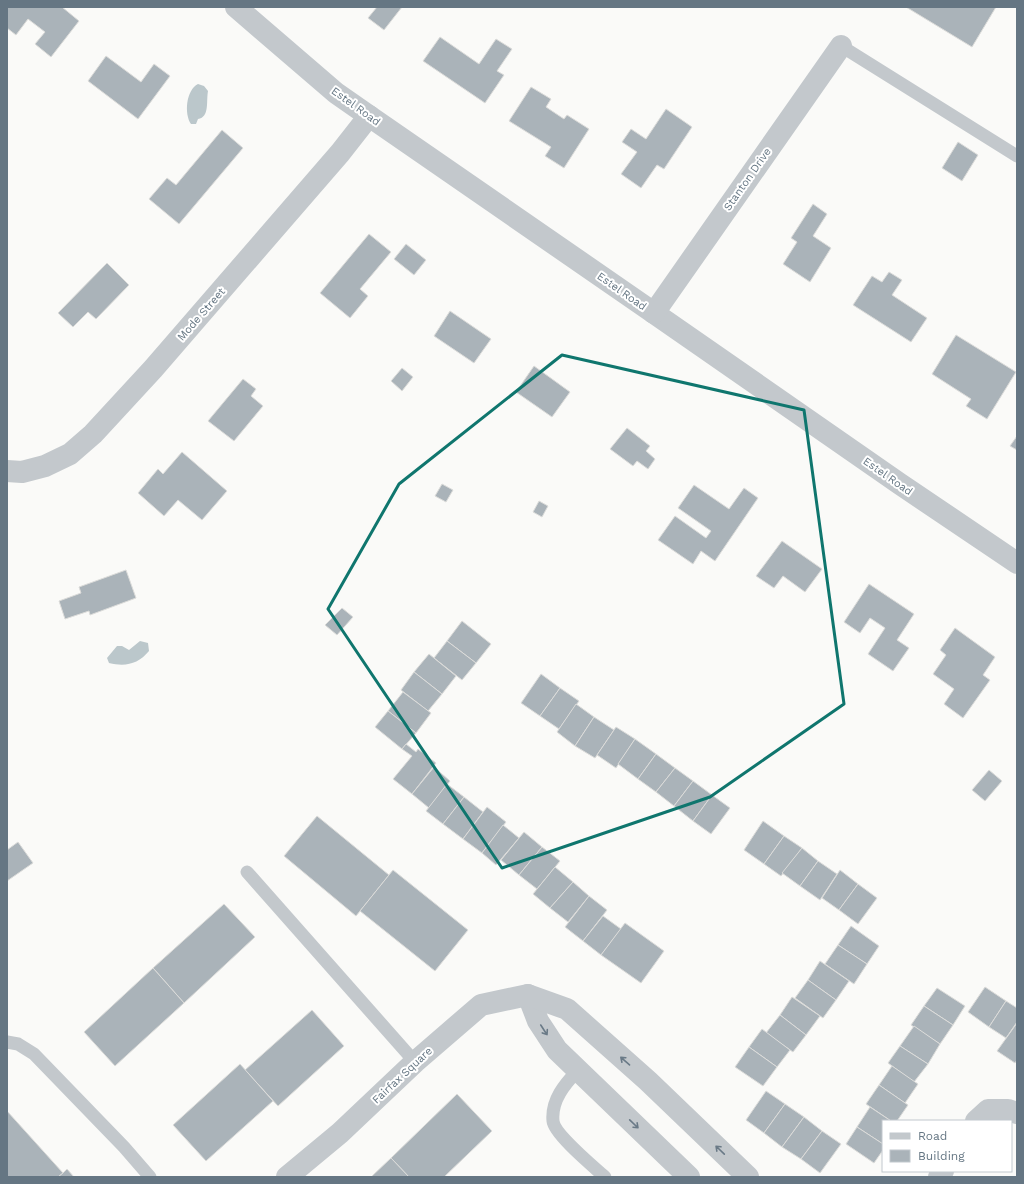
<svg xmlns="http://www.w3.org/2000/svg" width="1024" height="1184" viewBox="0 0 1024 1184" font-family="'Work Sans',sans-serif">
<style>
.water{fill:#bbc7cb}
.building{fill:#aab3b9;stroke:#dcdcda}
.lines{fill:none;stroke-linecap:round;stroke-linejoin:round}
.service{stroke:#c3c8cc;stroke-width:13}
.minor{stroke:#c3c8cc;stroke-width:22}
.oneway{stroke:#6a7a87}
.marked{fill:none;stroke:#0f766e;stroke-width:3;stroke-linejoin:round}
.labels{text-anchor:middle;stroke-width:4;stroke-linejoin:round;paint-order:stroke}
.street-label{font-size:11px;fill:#657683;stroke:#fff}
</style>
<rect width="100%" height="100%" fill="#fafaf8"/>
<g class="water">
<path d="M198 84 204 86 208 91C206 101 210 117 198 119L196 124H191C184 114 186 90 198 84Z"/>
<path d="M140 641 148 643 149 651C138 664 126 667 109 663L107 658 117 646H122L129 650Z"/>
</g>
<g class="building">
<path d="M7 7H62L79 21 51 57 35 44 45 32 28 19 16 35 7 28Z"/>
<path d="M377 7H402L384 30 368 18Z"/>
<path d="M906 7H996L972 47Z"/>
<path d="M440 37 479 64 496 39 512 49 497 71 504 75 485 103 423 61Z"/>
<path d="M106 56 141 82 154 64 170 76 138 119 88 81Z"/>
<path d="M531 87 551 99 546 107 564 119 567 115 589 129 564 168 545 156 551 147 509 121Z"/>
<path d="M666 109 692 127 664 169 657 165 641 188 621 174 637 152 622 142 631 129 646 139Z"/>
<path d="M222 130 243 148 179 224 149 199 167 178 176 185Z"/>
<path d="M958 142 978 155 962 181 942 168Z"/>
<path d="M813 204 827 214 813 236 831 248 810 282 783 264 797 242 791 238Z"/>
<path d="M369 234 391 252 360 289 368 296 350 318 320 293Z"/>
<path d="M406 244 426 260 414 275 394 259Z"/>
<path d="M107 263 129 285 96 319 88 312 73 327 58 313Z"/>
<path d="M889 272 902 280 892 295 927 318 911 342 853 305 872 276 882 282Z"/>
<path d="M450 311 491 339 474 363 434 336Z"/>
<path d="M956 335 1016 372 987 419 966 406 971 399 932 374Z"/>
<path d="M534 366 570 392 552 417 516 392Z"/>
<path d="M402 368 413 377 402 391 391 381Z"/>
<path d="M243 379 256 389 251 396 263 406 234 441 208 421Z"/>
<path d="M627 428 650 446 646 451 655 459 648 469 637 461 633 466 610 449Z"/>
<path d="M1017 436V450L1010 446Z"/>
<path d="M182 452 227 491 202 520 178 500 164 516 138 493 158 469 163 474Z"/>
<path d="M442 484 453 490 446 502 435 496Z"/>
<path d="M694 485 729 509 744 488 758 498 715 561 701 551 693 564 658 540 675 516 706 538 711 531 678 508Z"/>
<path d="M539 501 548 506 542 517 533 512Z"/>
<path d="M782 541 822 569 805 592 783 576 774 588 756 576Z"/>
<path d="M126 570 136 598 90 615 89 611 65 619 59 601 81 593 79 587Z"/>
<path d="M869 584 914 614 897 640 909 648 893 671 868 654 885 628 870 618 860 633 844 622Z"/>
<path d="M342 608 353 617 337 635 325 625Z"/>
<path d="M462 621 491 644 476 663 447 641Z"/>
<path d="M955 628 995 657 983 675 990 680 963 718 944 704 954 689 933 674 946 655 940 650Z"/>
<path d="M447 641 476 663 462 680 434 658Z"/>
<path d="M429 654 456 676 442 694 414 672Z"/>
<path d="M414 672 442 694 428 711 401 690Z"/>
<path d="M541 674 560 688 540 716 521 703Z"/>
<path d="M560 688 579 701 559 729 540 716Z"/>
<path d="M403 692 431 713 416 733 388 711Z"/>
<path d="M576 704 594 717 575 746 557 732Z"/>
<path d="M388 711 416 733 402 749 375 727Z"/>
<path d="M594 717 614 730 595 758 575 746Z"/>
<path d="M616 727 635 739 616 768 597 755Z"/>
<path d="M635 739 656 754 638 779 618 764Z"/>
<path d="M406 744 416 752 418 749 436 763 412 794 393 779 412 756 402 749Z"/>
<path d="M656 754 675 768 656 792 638 779Z"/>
<path d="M434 767 450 781 429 808 412 794Z"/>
<path d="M675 768 693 781 674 806 656 792Z"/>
<path d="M989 770 1002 781 985 801 972 790Z"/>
<path d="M693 781 712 795 693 821 674 806Z"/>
<path d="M447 784 464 797 443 824 426 811Z"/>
<path d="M712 795 730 808 711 834 693 821Z"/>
<path d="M464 797 483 812 463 839 443 824Z"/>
<path d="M487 807 506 822 482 853 463 839Z"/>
<path d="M317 816 389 875 356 916 284 856Z"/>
<path d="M763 821 784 836 764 864 744 850Z"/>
<path d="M503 825 519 838 496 865 482 853Z"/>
<path d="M524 832 542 847 519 875 501 860Z"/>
<path d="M784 836 802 848 781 876 764 864Z"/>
<path d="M18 842 33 863 7 881V850Z"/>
<path d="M542 847 560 861 537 889 519 875Z"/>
<path d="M802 848 818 861 800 886 782 873Z"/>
<path d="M818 861 837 874 820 900 800 886Z"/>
<path d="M555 867 573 882 550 908 533 894Z"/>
<path d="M393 870 468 930 435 971 360 911Z"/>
<path d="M840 870 858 884 839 910 822 898Z"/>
<path d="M573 882 589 896 568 922 550 908Z"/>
<path d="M858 884 877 898 858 924 839 910Z"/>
<path d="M589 896 607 910 583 941 565 927Z"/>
<path d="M224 904 255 937 184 1003 153 968Z"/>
<path d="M603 916 621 929 601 955 583 941Z"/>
<path d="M625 923 664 951 641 983 601 955Z"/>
<path d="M851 926 879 946 867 964 838 945Z"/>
<path d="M838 945 867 964 854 984 825 964Z"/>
<path d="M820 961 849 981 836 1000 808 980Z"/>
<path d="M153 968 184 1003 115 1066 84 1032Z"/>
<path d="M808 980 836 1000 823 1018 795 998Z"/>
<path d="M985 987 1006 1001 989 1027 968 1012Z"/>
<path d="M937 988 965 1006 953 1025 924 1006Z"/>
<path d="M792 997 820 1016 806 1035 780 1015Z"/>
<path d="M1006 1001 1017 1008V1022L1006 1038 989 1027Z"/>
<path d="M924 1006 953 1025 940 1044 911 1025Z"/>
<path d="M312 1010 344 1046 278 1106 245 1070Z"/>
<path d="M780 1015 806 1035 793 1052 766 1033Z"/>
<path d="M1017 1023V1060L1015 1063 997 1051Z"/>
<path d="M914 1026 940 1044 928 1064 900 1046Z"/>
<path d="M762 1029 790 1050 777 1067 749 1047Z"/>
<path d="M900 1046 928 1064 914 1082 888 1063Z"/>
<path d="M749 1047 777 1067 763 1086 735 1067Z"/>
<path d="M240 1064 273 1101 206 1161 173 1125Z"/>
<path d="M892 1066 918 1084 905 1103 879 1085Z"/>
<path d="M879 1085 908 1105 897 1121H891L866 1104Z"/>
<path d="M766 1091 785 1104 764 1133 746 1120Z"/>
<path d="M457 1094 492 1131 444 1177H409L391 1158Z"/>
<path d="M785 1104 804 1117 782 1147 764 1133Z"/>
<path d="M870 1107 891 1121H883V1144L857 1127Z"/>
<path d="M7 1111 63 1173 58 1177H7Z"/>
<path d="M804 1117 822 1131 801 1159 782 1147Z"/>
<path d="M857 1127 883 1144V1150L874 1163 846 1144Z"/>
<path d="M822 1131 841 1144 820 1173 801 1159Z"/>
<path d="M391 1158 409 1177H371Z"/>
<path d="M67 1169 74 1177H58L63 1173Z"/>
</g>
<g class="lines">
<g class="service">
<path d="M841 46 1017 156"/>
<path d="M247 872 415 1062"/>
<path d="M7 1042 18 1044 34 1054 124 1147 150 1177"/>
<path d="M578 1070C565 1084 551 1100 553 1121 554 1134 594 1167 605 1177"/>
</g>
<g class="minor">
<path d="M236 7 336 93 369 116 654 313 900 484 1017 563"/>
<path d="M654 313 841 46"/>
<path d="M7 471 22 472 45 466 70 454 93 434 153 369 340 153 369 116"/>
<path d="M528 995 538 1021 557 1050 689 1177"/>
<path d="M976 1121 988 1110H1008L1017 1113"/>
<path d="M287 1177 340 1133 415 1062 481 1005 528 995 567 1009 648 1081 748 1177"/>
<path d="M939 1177 943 1171"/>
</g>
</g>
<defs><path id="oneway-shaft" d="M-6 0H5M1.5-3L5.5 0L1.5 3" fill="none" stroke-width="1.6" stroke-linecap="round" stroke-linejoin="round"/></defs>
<g class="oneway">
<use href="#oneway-shaft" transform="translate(544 1030) rotate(57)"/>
<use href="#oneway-shaft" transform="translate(625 1061) rotate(-139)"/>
<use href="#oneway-shaft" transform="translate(634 1124) rotate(44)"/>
<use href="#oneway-shaft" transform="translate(720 1150) rotate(-136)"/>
</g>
<path class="marked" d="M562 355 804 410 844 704 710 797 502 868 328 609 399 484Z"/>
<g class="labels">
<g class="street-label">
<text transform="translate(356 106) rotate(36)" y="4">Estel Road</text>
<text transform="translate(747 179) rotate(-55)" y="4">Stanton Drive</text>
<text transform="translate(622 291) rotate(35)" y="4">Estel Road</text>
<text transform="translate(201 314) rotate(-49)" y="4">Mode Street</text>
<text transform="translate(888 476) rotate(35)" y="4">Estel Road</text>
<text transform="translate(402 1075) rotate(-43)" y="4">Fairfax Square</text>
</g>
</g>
<rect width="1024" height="1184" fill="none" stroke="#657683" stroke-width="16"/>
<rect x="882" y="1120" width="130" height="52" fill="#ffffff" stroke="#c1c8cd"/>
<rect x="890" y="1133" width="20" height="6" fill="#c3c8cc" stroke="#c1c8cd"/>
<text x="918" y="1140" font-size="12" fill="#657683">Road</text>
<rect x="890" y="1150" width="20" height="12" fill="#aab3b9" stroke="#c1c8cd"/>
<text x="918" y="1160" font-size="12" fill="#657683">Building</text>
</svg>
